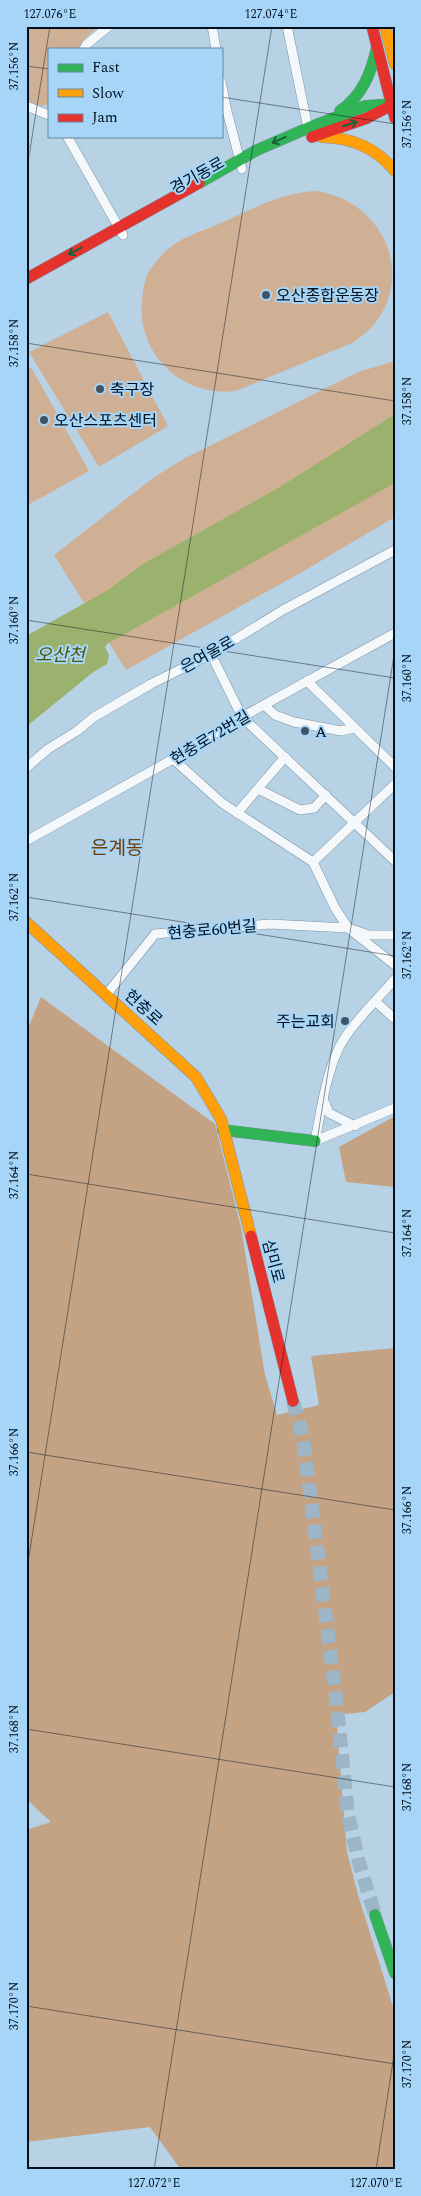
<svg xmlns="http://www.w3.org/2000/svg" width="421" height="2196" viewBox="0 0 421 2196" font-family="Spectral,'Noto Sans KR',serif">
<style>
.green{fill:#d0b094}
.forest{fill:#c3a383}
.water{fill:#9bb26e}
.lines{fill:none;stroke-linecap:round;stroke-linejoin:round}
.secondary-tunnel{stroke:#9cb5c7;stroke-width:14;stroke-dasharray:14 7;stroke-linecap:butt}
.street-casing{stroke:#7b92a1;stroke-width:10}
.fast-casing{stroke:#7b92a1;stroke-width:12}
.slow-casing{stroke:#7b92a1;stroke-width:12}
.jam-casing{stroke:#7b92a1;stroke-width:12}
.street{stroke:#f4f8fb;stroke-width:9}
.fast{stroke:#30b455;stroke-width:11}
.slow{stroke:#ff9f0a;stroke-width:11}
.jam{stroke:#e5322d;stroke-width:11}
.oneway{stroke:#18623a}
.ticks{fill:none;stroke:#00101f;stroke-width:1;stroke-opacity:0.45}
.poi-dot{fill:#405464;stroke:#a6d5f7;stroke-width:2}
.labels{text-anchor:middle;stroke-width:4;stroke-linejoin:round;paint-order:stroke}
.street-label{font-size:16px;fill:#00101f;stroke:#a6d5f7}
.poi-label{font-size:16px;fill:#00101f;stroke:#a6d5f7;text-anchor:start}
.water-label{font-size:18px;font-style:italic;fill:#4a5708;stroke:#a6d5f7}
.quarter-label{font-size:19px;fill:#733c00;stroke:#a6d5f7}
.neatline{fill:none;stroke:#00101f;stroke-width:2}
.ticks-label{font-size:12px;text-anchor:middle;fill:#00101f}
</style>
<rect width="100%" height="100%" fill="#b8d2e5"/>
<g class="green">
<path d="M26 26H99L85 38 79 49H49V104L41 106 26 100Z"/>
<path d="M317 191C396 204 421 300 352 343L236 391C183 398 136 354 142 300 143 288 145 276 152 267 158 258 167 249 176 243 187 236 202 231 214 226 247 212 280 192 317 191Z"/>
<path d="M108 312 168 426 99 467 29 352Z"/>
<path d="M395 361V517L302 572 126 670 54 555 153 478 185 458 358 372Z"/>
<path d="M31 367 89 471 26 506V369Z"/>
</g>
<g class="forest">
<path d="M41 997 215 1124 241 1227 265 1375 277 1415 319 1405 311 1356 395 1348V1692L365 1712 336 1715 347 1852 358 1895 395 2013V2170H181L150 2127 26 2142V1830L51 1822 26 1799V1033Z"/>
<path d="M395 1116V1187L346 1182 339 1147Z"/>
</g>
<path class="water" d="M395 414V483L107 644 105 647 109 655 107 664 92 673 26 727V636L108 590 143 564 280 487Z"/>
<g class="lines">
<path class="secondary-tunnel" d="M293 1401 303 1438 336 1697 348 1814 358 1859 375 1915"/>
<defs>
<g id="street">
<path d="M212 26 216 49"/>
<path d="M287 26 308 128"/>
<path d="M84 49 86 45 109 26"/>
<path d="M221 81 226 107 242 169"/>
<path d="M26 106 49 115"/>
<path d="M67 136 123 235"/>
<path d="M26 150V154"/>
<path d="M211 654 242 717 395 861"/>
<path d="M307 681 395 767"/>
<path d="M264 705 275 715 294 722 341 731 354 728"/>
<path d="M173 759 222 803 313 862 335 908 348 928 369 935H395"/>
<path d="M26 768 48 749 77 731 94 717 151 684 211 654 283 610 395 550"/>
<path d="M258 789 300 810 314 808 326 795"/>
<path d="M237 813 285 757"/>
<path d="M26 841 173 759 242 717 395 633"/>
<path d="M313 862 395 784"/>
<path d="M395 979 375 1001 395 1019"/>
<path d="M106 995 155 934 270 924 348 928 395 965"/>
<path d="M324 1101 329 1113 355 1126"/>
<path d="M315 1141C321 1111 325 1079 338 1050 346 1032 362 1016 375 1001"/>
<path d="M315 1141 395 1108"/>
</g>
<g id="fast">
<path d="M340 111C363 95 371 73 377 47"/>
<path d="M199 183 257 150 308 128 365 106 395 104"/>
<path d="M223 1130 315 1141"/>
<path d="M375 1915 395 1973"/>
</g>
<g id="slow">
<path d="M385 26 395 64"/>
<path d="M322 137C352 138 375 147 395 171"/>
<path d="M26 922 196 1077 221 1119 251 1236"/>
</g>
<g id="jam">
<path d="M372 26 395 118"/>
<path d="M312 137 367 118 388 107"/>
<path d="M26 279 199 183"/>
<path d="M251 1236 293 1401"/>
</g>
</defs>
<use href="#street" class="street-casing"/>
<use href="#fast" class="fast-casing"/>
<use href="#slow" class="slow-casing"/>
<use href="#jam" class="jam-casing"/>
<use href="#street" class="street"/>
<use href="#fast" class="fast"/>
<use href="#slow" class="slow"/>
<use href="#jam" class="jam"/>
</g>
<defs><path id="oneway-shaft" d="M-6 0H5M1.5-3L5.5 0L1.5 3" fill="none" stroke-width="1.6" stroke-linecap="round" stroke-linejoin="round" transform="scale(1.25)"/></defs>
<g class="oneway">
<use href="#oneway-shaft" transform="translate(350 124) rotate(-18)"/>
<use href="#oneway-shaft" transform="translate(279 140) rotate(156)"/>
<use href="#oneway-shaft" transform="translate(75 251) rotate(151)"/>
</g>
<path class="ticks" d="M26 66 49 69M221 97 395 124M26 174 50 26M26 343 395 401M26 620 395 678M26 897 395 956M26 1174 395 1233M26 1452 395 1510M26 1575 272 26M26 1729 395 1787M26 2006 395 2064M154 2170 395 649M376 2170 395 2049"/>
<g class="poi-dot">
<circle cx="266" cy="295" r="5"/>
<circle cx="100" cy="389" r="5"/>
<circle cx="44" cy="420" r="5"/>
<circle cx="305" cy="731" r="5"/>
<circle cx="345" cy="1021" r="5"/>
</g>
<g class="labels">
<g class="street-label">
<text transform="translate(197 175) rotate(-29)" y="6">경기동로</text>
<text transform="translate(207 654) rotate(-29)" y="6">은여울로</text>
<text transform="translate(210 737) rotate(-31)" y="6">현충로72번길</text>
<text transform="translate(212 929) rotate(-5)" y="6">현충로60번길</text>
<text transform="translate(144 1007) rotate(42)" y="6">현충로</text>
<text transform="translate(274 1261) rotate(75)" y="6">삼미로</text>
</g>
<g class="poi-label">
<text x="276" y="301">오산종합운동장</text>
<text x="110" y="395">축구장</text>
<text x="54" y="426">오산스포츠센터</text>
<text x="315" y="737">A</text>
<text x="335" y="1027" text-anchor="end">주는교회</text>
</g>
<g class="water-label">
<text x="60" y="661">오산천</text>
</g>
<g class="quarter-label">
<text x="117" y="854">은계동</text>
</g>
</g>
<rect width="421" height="2196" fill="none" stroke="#a6d5f7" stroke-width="55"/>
<rect x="48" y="48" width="175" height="90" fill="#a6d5f7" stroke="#6486a1"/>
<rect x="58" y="64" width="25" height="8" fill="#30b455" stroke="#6486a1"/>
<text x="92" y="72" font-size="15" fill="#00101f">Fast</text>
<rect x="58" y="89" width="25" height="8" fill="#ff9f0a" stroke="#6486a1"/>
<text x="92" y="98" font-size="15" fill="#00101f">Slow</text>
<rect x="58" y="114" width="25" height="8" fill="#e5322d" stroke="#6486a1"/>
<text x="92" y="122" font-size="15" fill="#00101f">Jam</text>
<rect x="28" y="28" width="366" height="2140" class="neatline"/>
<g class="ticks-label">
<text x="50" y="18">127.076°E</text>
<text x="271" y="18">127.074°E</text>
<text transform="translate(14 66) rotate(-90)" y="4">37.156°N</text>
<text transform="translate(407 124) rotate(-90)" y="4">37.156°N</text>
<text transform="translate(14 343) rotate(-90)" y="4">37.158°N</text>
<text transform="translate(407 401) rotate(-90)" y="4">37.158°N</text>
<text transform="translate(14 620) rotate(-90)" y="4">37.160°N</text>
<text transform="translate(407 678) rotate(-90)" y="4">37.160°N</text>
<text transform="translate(14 897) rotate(-90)" y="4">37.162°N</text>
<text transform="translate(407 955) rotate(-90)" y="4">37.162°N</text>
<text transform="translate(14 1175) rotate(-90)" y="4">37.164°N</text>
<text transform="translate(407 1233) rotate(-90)" y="4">37.164°N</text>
<text transform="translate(14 1452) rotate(-90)" y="4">37.166°N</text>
<text transform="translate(407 1510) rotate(-90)" y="4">37.166°N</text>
<text transform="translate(14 1729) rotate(-90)" y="4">37.168°N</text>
<text transform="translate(407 1787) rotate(-90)" y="4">37.168°N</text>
<text transform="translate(14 2006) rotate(-90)" y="4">37.170°N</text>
<text transform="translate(407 2064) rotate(-90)" y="4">37.170°N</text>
<text x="154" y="2187">127.072°E</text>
<text x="376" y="2187">127.070°E</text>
</g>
</svg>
